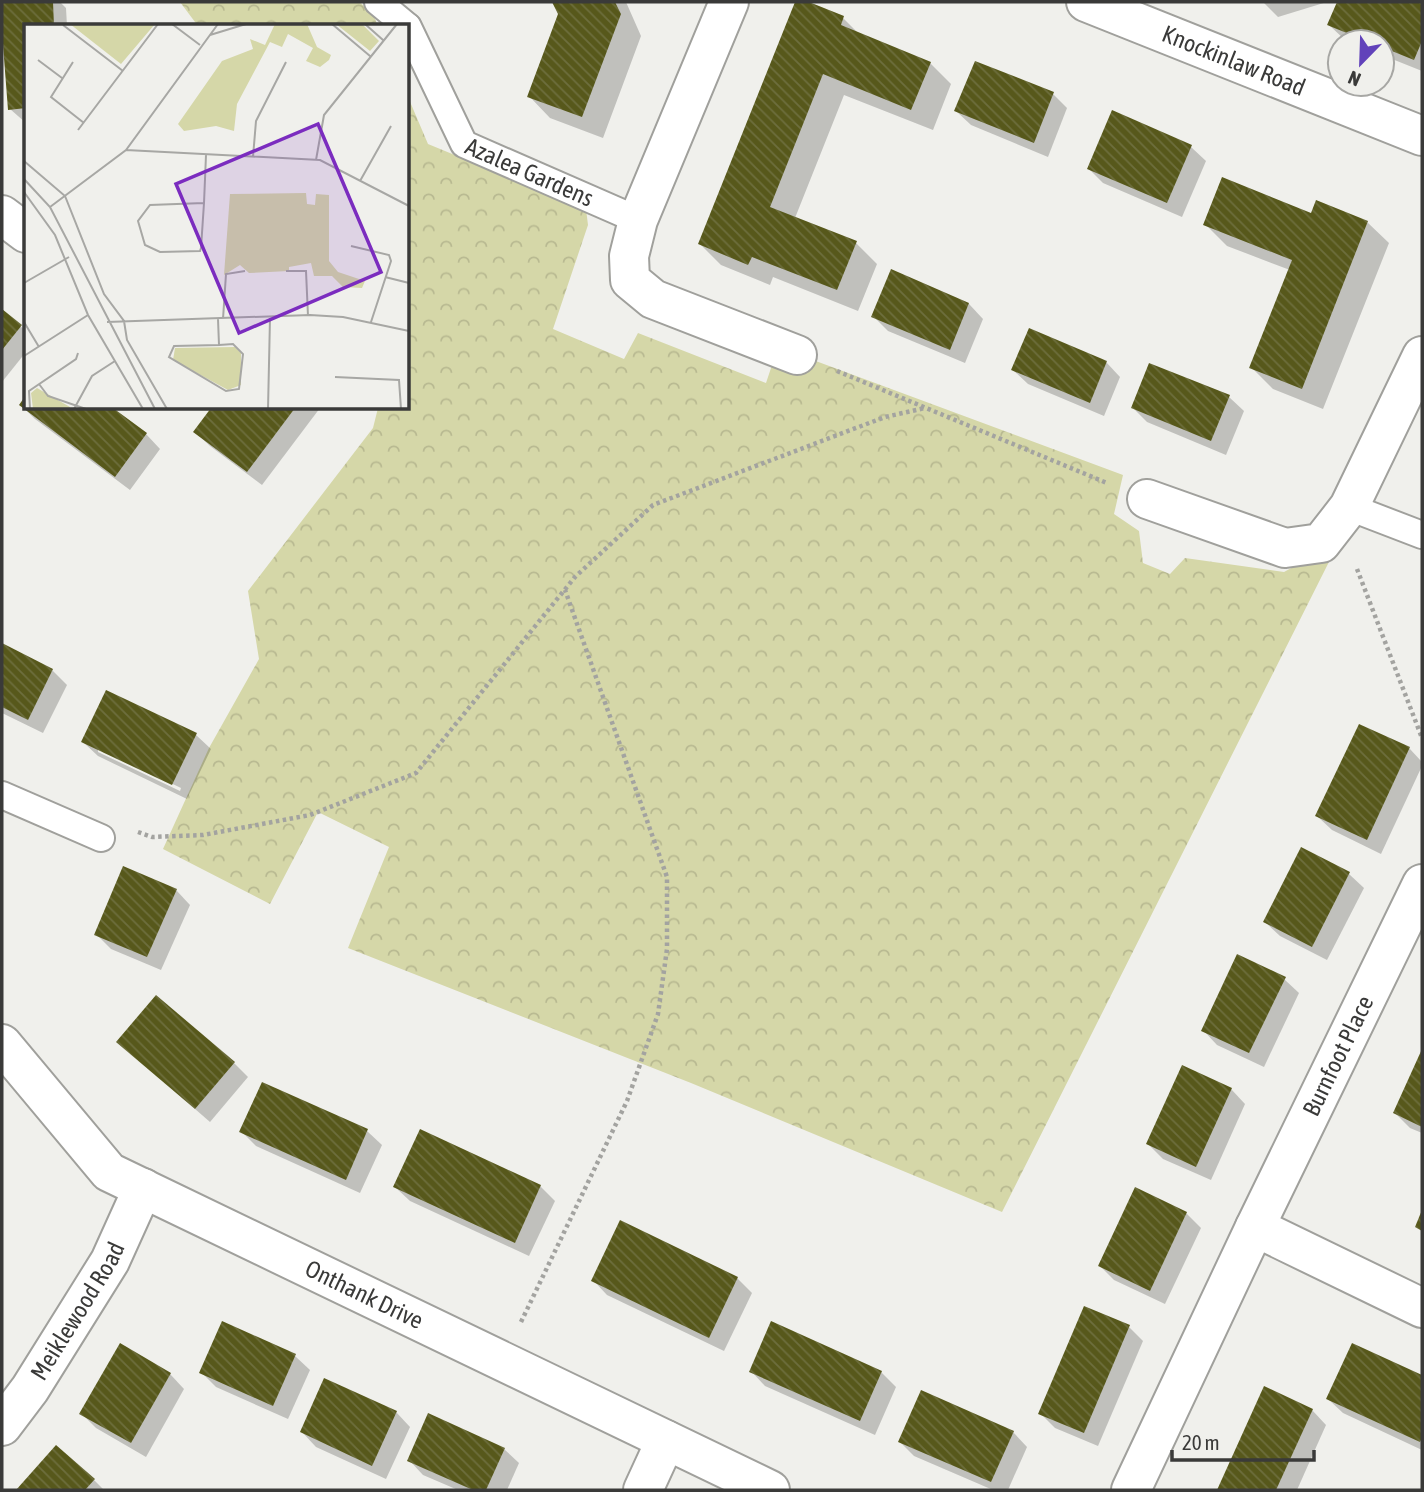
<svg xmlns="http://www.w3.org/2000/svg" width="1424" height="1492" viewBox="0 0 1424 1492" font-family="'Asap Condensed',sans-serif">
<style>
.forest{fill:url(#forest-crowns)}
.shadow{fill:#0003;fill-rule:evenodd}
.building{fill:url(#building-back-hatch)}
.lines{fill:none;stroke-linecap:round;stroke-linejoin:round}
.service-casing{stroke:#a0a09c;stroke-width:30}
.minor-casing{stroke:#a0a09c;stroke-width:42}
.path{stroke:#a3a3a0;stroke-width:4.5;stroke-dasharray:3.5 3.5;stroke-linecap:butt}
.service{stroke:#fff;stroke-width:26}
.minor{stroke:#fff;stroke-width:38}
.labels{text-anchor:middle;stroke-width:7;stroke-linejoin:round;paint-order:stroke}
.street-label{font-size:24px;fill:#3a3a39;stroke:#f0f0ec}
.inset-road{fill:none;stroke:#a7a7a4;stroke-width:2}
.view{fill:#7b2cbf;fill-opacity:0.15;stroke:#7b2cbf;stroke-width:3.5}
.inset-edge{fill:none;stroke:#3a3a39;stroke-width:3.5}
</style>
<defs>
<pattern id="forest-crowns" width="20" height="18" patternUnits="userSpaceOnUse" patternTransform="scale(1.75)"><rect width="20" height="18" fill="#d5d7a8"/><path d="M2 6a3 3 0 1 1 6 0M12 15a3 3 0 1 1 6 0" fill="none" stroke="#b8b991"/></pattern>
<pattern id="building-back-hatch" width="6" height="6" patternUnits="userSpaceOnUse" patternTransform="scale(1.75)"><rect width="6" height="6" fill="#57581b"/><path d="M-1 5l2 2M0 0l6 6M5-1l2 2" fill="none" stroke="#6d6e3d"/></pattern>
</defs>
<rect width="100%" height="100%" fill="#f0f0ec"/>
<g class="forest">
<path d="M180 2H359L372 12 378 26H198Z"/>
<path d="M408 97 428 144 586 209 588 225 553 329 624 359 638 333 766 383 778 347 1123 475 1114 514 1139 531 1143 563 1170 574 1185 558 1284 572 1339 542 1002 1212 691 1083 348 948 389 847 318 812 270 904 163 849 209 748 259 659 248 591 373 428 378 408H408Z"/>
</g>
<g class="shadow">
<path d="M2 2H60L66 8 67 26H26V123L10 109Z"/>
<path d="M554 2H626L641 36 603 138 550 118 529 96 560 14Z"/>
<path d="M797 2H804L843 18 860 35 930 63 951 84 933 130 844 95 795 218 856 243 877 264 858 311 773 277 770 285 721 265 700 244Z"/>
<path d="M1263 2H1327L1278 17Z"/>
<path d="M1339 2H1422V71L1382 55V42H1351L1344 39 1329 25Z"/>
<path d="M1053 94 1067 108 1048 157 971 125 956 111Z"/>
<path d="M1191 147 1206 161 1182 217 1103 183 1089 169Z"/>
<path d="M1312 215 1367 222 1389 243 1323 409 1273 389 1252 368 1290 270 1227 246 1205 224Z"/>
<path d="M969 304 983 319 965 363 888 331 873 316Z"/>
<path d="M2 311 26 331V352L2 382Z"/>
<path d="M1106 362 1120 377 1104 416 1028 384 1013 370Z"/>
<path d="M1229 397 1244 411 1226 455 1147 422 1133 408Z"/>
<path d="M26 398V408H110L146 434 160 449 130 490 35 419 21 405Z"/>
<path d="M213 408H320L262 485 210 446 195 432Z"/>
<path d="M2 645 52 670 67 685 43 733 2 713Z"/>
<path d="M196 735 211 749 187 799 98 756 83 742ZM98 748 181 788 180 791 98 752Z"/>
<path d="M1409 748 1422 762V766L1381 854 1332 830 1317 816Z"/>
<path d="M1349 874 1364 888 1327 960 1280 936 1265 922Z"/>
<path d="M176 890 190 905 161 970 111 949 96 934Z"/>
<path d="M1284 979 1299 993 1264 1067 1217 1045 1203 1030Z"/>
<path d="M118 1042 234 1063 248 1077 210 1122Z"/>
<path d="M1422 1054V1133L1410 1128 1395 1113Z"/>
<path d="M263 1084 367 1131 382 1145 360 1193 256 1146 242 1132Z"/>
<path d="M1231 1089 1245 1104 1211 1180 1163 1159 1148 1144Z"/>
<path d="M421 1131 540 1186 555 1201 529 1256 410 1201 395 1187Z"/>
<path d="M1136 1189 1186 1213 1201 1228 1165 1304 1114 1280 1100 1266Z"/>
<path d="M737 1278 752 1293 724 1351 607 1295 593 1280Z"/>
<path d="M1129 1327 1143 1341 1098 1446 1055 1428 1040 1413Z"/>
<path d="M1353 1345 1422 1377V1450L1343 1413 1328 1399Z"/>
<path d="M295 1356 310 1370 288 1419 216 1387 201 1372Z"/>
<path d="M751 1371 881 1372 896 1387 875 1435 765 1386Z"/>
<path d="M170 1374 184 1389 146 1457 96 1428 81 1413Z"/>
<path d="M1265 1389 1312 1410 1326 1425 1297 1490H1219Z"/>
<path d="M396 1412 410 1427 386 1479 316 1447 302 1432Z"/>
<path d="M1013 1432 1027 1447 1008 1490H993L914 1456 900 1442Z"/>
<path d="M56 1447 94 1480 104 1490H19Z"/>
<path d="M504 1449 519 1463 507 1490H458L423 1475 409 1460Z"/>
</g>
<g class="building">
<path d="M2 2H53L54 26H26V108L8 110 2 32Z"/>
<path d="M552 2H615L621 14 582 117 527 97 558 14Z"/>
<path d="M795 2H809L844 16 841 25 931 62 911 110 823 74 770 207 857 241 837 290 752 257 748 265 698 244Z"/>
<path d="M1337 2H1422V41L1414 60 1382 47V42H1369L1327 25Z"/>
<path d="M975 61 1054 92 1034 143 954 111Z"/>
<path d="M1112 110 1192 145 1167 203 1087 169Z"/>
<path d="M1222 177 1311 213 1316 200 1368 221 1302 389 1249 368 1292 260 1203 225Z"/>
<path d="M891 269 969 303 950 350 871 317Z"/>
<path d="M2 309 22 325 2 350Z"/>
<path d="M1029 328 1107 361 1090 403 1011 370Z"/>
<path d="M1149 363 1230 395 1211 441 1131 408Z"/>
<path d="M26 395V408H113L147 433 115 477 19 405Z"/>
<path d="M211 408H295L247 472 193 432Z"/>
<path d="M2 643 53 669 28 720 2 707Z"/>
<path d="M106 690 197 733 172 785 81 742Z"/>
<path d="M1359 724 1410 747 1367 840 1315 816Z"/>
<path d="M1301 847 1350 872 1312 947 1263 922Z"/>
<path d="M123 866 177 889 147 957 94 935Z"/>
<path d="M1237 954 1286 977 1249 1053 1201 1031Z"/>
<path d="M156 995 235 1062 195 1109 116 1042Z"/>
<path d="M1422 1049V1127L1393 1113Z"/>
<path d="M1182 1065 1232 1088 1196 1167 1146 1144Z"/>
<path d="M262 1082 368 1129 346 1180 239 1132Z"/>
<path d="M420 1129 541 1185 515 1243 393 1187Z"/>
<path d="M1135 1187 1187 1212 1150 1291 1098 1266Z"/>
<path d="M1422 1210V1231L1415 1227Z"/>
<path d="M620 1220 738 1277 709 1338 591 1281Z"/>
<path d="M1084 1306 1130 1325 1084 1433 1038 1414Z"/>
<path d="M222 1321 296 1354 273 1406 199 1373Z"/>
<path d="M771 1321 882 1371 860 1421 749 1372Z"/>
<path d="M120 1343 171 1373 131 1443 79 1414Z"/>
<path d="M1352 1343 1422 1375V1438L1420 1442 1326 1399Z"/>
<path d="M324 1378 397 1411 372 1466 300 1432Z"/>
<path d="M1264 1386 1313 1409 1276 1490H1217Z"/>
<path d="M921 1390 1014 1431 991 1482 898 1442Z"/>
<path d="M428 1413 505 1448 486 1490H473L407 1461Z"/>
<path d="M56 1445 95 1479 85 1490H16Z"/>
</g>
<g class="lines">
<defs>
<g id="service">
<path d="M378 2 407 26"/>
<path id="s1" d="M408 27 464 144 638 220"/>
<path d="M1349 507 1422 535"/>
<path d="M2 795 101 838"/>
</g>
<g id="minor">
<path d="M729 2 638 220 629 256 630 280 653 299 797 355"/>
<path id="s2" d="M1086 2 1422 136"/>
<path d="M2 215 26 233"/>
<path d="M1147 499 1285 548 1321 543 1349 507 1422 356"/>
<path id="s3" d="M2 1044 109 1172 770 1490"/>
<path d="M1255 1227 1422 1308"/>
<path id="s4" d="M2 1426 30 1389 110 1261 143 1188"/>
<path d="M643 1490 666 1440"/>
<path id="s5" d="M1131 1490 1255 1227 1422 884"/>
</g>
</defs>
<use href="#service" class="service-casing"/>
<use href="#minor" class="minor-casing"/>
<g class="path">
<path d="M837 371 1107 483"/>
<path d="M1357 569 1422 738"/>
<path d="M138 832 152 837 203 835 310 815 416 773 575 577 653 505 885 417 925 408"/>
<path d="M521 1322 627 1101 658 1014 667 949V877L565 590"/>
</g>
<use href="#service" class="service"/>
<use href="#minor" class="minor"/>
</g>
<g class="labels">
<g class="street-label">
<text dy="8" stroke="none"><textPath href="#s2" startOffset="159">Knockinlaw Road</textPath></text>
<text dy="8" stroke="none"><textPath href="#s1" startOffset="201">Azalea Gardens</textPath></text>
<text dy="8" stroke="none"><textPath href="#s5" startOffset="481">Burnfoot Place</textPath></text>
<text dy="8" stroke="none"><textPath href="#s3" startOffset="450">Onthank Drive</textPath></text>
<text dy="8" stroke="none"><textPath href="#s4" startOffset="138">Meiklewood Road</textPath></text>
</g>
</g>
<g transform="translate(24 24)">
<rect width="385" height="385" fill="#f0f0ec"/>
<path d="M251 0H283L293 23 307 31 305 36 296 43 282 37 289 24 264 10 258 23 246 18 213 80 210 107 192 102 160 107 154 100 198 37 229 25 226 15 241 21ZM312 0H338L355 17 346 27ZM13 364 46 383V385H9L7 369Z" fill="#d5d7a8"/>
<path d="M46 0H131L97 40ZM282 169 283 180 291 181 292 170 305 171V237L314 248 341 257 338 264 319 263 308 252H290L287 239 265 243V247L225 249 216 241 200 251 206 170ZM211 323 217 329V361L204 366 149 336 151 324Z" fill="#d5d7a8"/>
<path d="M51 0H91L76 19Z" fill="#d5d7a8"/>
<path class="inset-road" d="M148 0 176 21M308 0 346 32M341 0 359 16M39 1 99 47M186 11 222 0M14 36 38 54M49 38 27 73 60 99M54 106 134 0M102 126 296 136 385 182M229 133 232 97 262 38M292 136 300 91 373 0M0 137 41 172 80 270 100 297 103 316 143 385M0 155 26 183 131 385M336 157 367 102M0 168 31 211 64 291 119 385M180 179 126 181 114 197 121 221 136 228 176 227 177 224 180 179 182 131M26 183 102 126 194 0M327 222 365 231 367 237 347 298M262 247H282L284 292M361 253 385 259M0 259 45 233M194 295 195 321 150 322 145 333 202 367 215 365 219 330 209 320 195 321M199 295 202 250 221 247M0 298 15 323M83 298 286 291 319 293 385 307M0 332 64 291M311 353 375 356 377 385M15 360 24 372 62 385M6 385 5 367 52 335 54 329M50 385 68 352 91 337M244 385 246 294M270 385H377"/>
<path class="view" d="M294 100 357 248 215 309 152 160Z"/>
<rect width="385" height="385" class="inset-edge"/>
</g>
<rect width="1424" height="1492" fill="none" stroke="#3a3a39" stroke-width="7"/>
<g transform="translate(1361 63) rotate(203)"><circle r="33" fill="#f0f0ec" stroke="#a7a7a4" stroke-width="2"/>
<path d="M0-5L12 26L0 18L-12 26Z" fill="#6142ba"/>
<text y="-10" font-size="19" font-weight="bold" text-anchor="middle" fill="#3a3a39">N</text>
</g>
<path d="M1172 1450v10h142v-10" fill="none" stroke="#3a3a39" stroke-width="3.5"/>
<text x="1182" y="1450" font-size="21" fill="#3a3a39" stroke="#f0f0ec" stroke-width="5" paint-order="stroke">20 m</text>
</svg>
